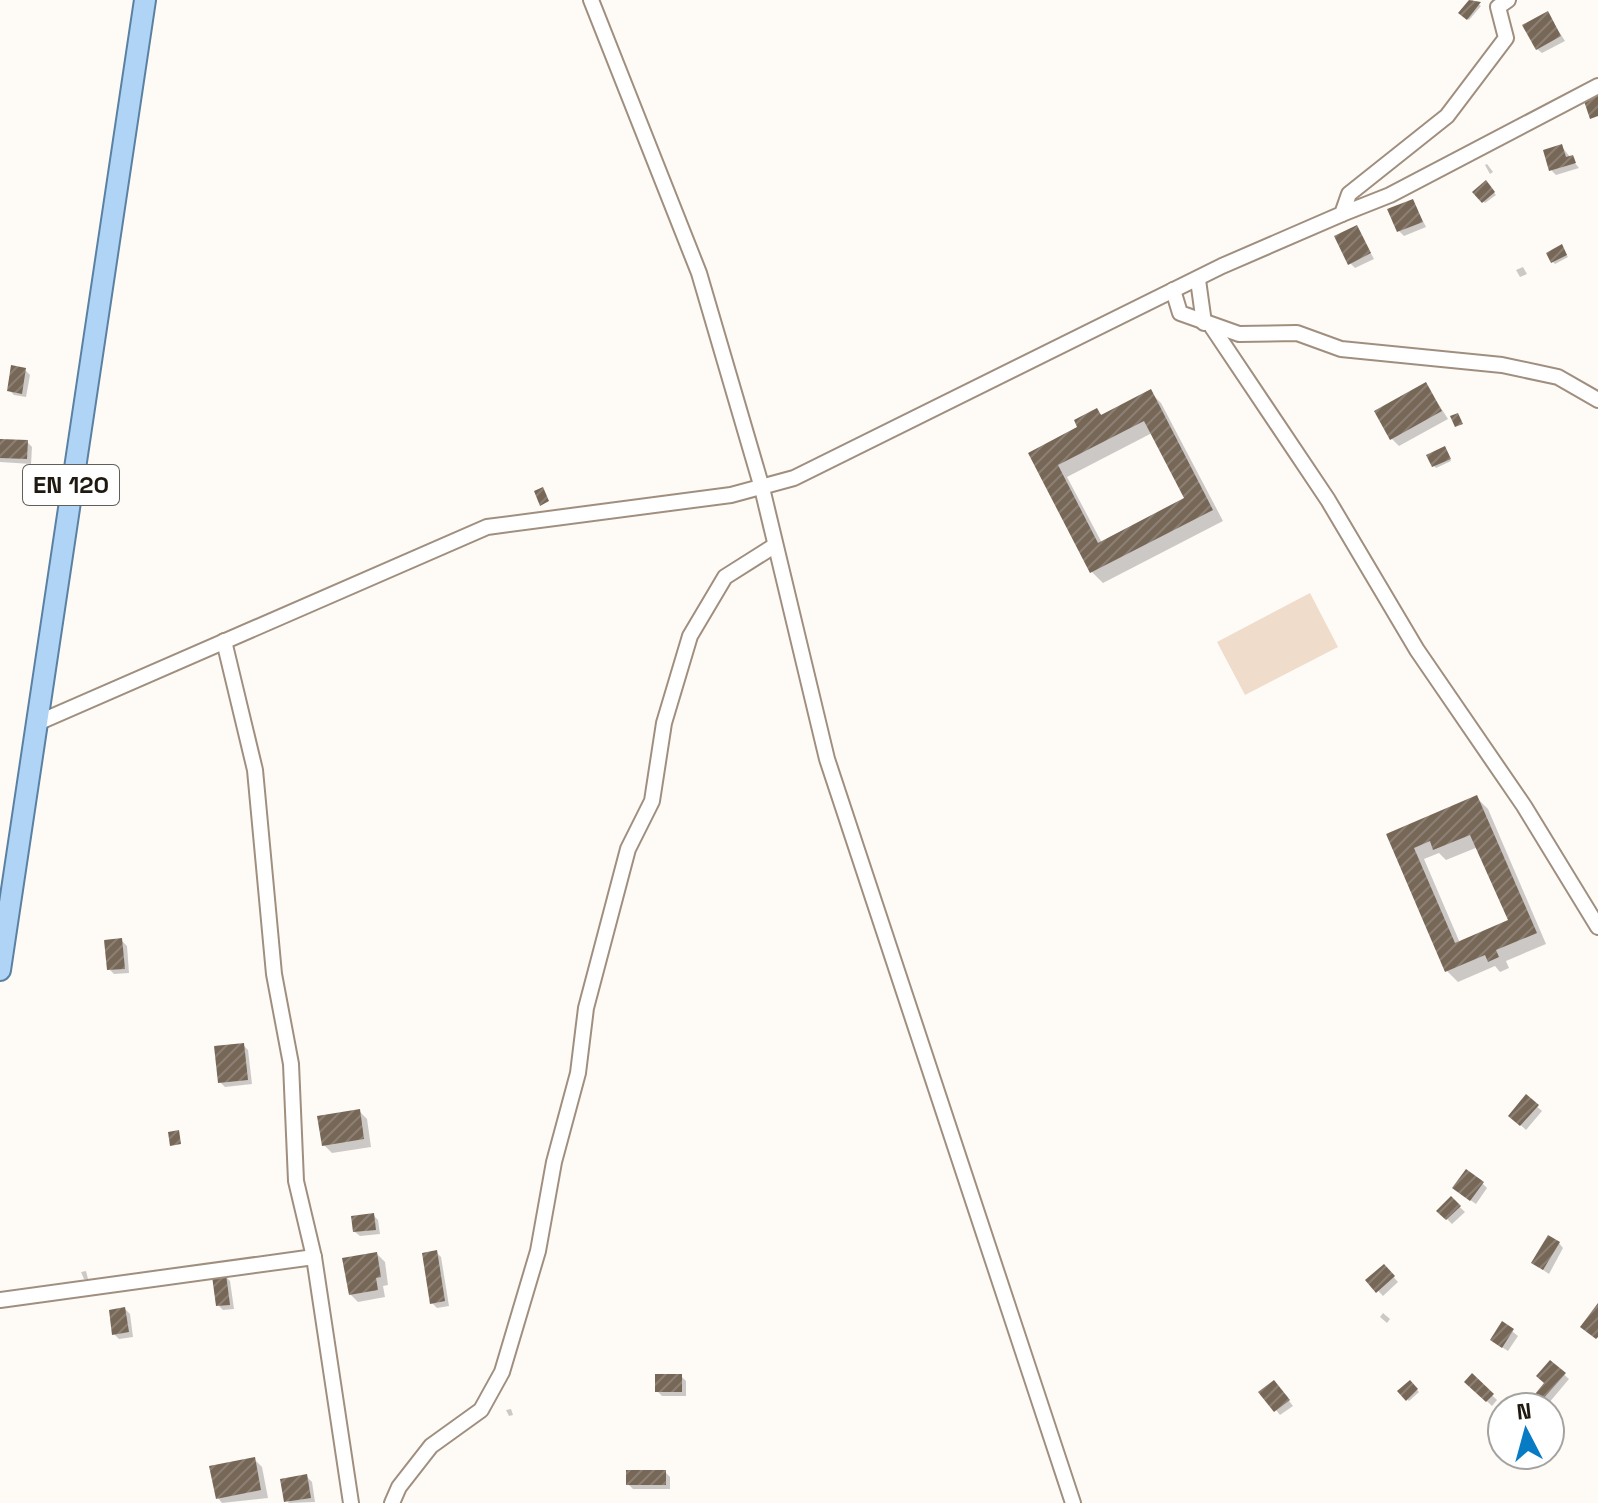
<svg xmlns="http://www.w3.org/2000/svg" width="1598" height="1503" viewBox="0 0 1598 1503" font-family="'Space Grotesk',sans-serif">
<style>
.garden{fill:#efdcca}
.shadow{fill:#0003;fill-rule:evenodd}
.building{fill:url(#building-hatch);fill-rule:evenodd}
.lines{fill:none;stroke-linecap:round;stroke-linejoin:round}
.minor-casing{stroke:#a08f7f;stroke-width:18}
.primary-casing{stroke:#5a80a2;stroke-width:24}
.minor{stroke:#fff;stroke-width:14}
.primary{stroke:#afd4f5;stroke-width:20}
.labels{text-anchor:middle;stroke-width:7;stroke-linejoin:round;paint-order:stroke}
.shield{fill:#fff;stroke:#625e59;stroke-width:2}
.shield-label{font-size:24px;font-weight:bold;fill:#1f1912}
</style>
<defs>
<pattern id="building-hatch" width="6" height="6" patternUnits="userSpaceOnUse" patternTransform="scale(2)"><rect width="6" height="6" fill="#776757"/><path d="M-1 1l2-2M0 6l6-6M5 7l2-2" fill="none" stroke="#8c8074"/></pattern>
</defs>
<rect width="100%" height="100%" fill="#fefbf7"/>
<path class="garden" d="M1310 593 1338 647 1245 695 1217 642Z"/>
<g class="shadow">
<path d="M1472 0 1481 6 1469 20 1461 13Z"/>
<path d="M1547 13 1565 41 1542 53 1537 49Z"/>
<path d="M1562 147 1579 168 1556 175 1551 170Z"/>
<path d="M1487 164 1493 172 1490 174 1485 165Z"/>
<path d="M1486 183 1496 195 1485 203 1475 192Z"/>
<path d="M1413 201 1426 227 1404 236 1399 231Z"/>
<path d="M1357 228 1374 259 1355 268 1350 263Z"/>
<path d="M1563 249 1568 257 1555 264 1553 262Z"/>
<path d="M1523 267 1527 274 1520 277 1516 270Z"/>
<path d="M25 370 30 375 26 397 14 395 9 390Z"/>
<path d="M1426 385 1448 419 1399 446 1391 438Z"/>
<path d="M1150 392 1161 403 1223 521 1103 583 1092 572 1030 454 1080 428 1096 410 1103 416ZM1152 433 1187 499 1102 543 1067 477Z"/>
<path d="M0 441 27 442 32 447 31 464 0 462Z"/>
<path d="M1446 451 1451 461 1436 468 1434 466Z"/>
<path d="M1477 798 1488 809 1546 944 1506 961 1509 968 1500 972 1495 966 1458 982 1447 971 1388 836ZM1478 847 1510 921 1460 943 1424 859 1439 853 1446 860Z"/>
<path d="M122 941 127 946 129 973 114 974 109 969Z"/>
<path d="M243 1045 248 1050 252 1084 225 1087 220 1082Z"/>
<path d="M1526 1097 1542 1111 1526 1130 1511 1116Z"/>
<path d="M359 1111 367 1119 371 1147 332 1153 324 1145Z"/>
<path d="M1482 1183 1487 1188 1476 1204 1460 1193Z"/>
<path d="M1451 1199 1465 1212 1452 1224 1439 1211Z"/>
<path d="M373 1215 378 1220 380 1234 360 1236 355 1232Z"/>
<path d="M1559 1243 1563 1248 1549 1274 1533 1263Z"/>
<path d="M436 1252 441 1257 449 1306 437 1308 432 1303Z"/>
<path d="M377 1254 385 1262 388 1285 383 1286 385 1297 358 1302 350 1294Z"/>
<path d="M1384 1266 1398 1282 1383 1296 1368 1280Z"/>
<path d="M86 1271 88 1279H84L81 1272Z"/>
<path d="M225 1276 230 1281 234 1309 223 1310 218 1305Z"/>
<path d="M125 1309 130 1314 133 1337 119 1339 114 1334Z"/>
<path d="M1383 1313 1390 1319 1387 1323 1380 1317Z"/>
<path d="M1503 1324 1518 1336 1508 1351 1497 1344Z"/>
<path d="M1559 1370 1569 1379 1548 1404 1537 1394Z"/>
<path d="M681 1376 686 1381V1396H662L657 1391Z"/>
<path d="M1472 1376 1497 1400 1492 1406 1466 1382Z"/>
<path d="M1410 1383 1419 1392 1409 1401 1400 1392Z"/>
<path d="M1279 1388 1293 1406 1280 1415 1276 1410Z"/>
<path d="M511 1409 513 1415 509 1416 506 1410Z"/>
<path d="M254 1459 262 1467 268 1498 222 1503 218 1498Z"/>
<path d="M665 1472 670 1477V1489H633L628 1484Z"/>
<path d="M307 1477 312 1482 315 1502 288 1503Z"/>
</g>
<g class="building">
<path d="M1469 0 1481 2 1467 20 1458 13Z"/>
<path d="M1548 11 1561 36 1536 50 1522 25Z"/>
<path d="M1598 92V116L1590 119 1583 98Z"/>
<path d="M1562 144 1566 157 1573 155 1576 163 1549 171 1543 150Z"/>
<path d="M1486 180 1495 192 1482 203 1472 192Z"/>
<path d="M1413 199 1423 222 1397 232 1387 209Z"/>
<path d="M1357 225 1371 253 1348 265 1334 236Z"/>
<path d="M1562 244 1567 255 1551 263 1546 253Z"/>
<path d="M11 365 26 368 22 394 7 391Z"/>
<path d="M1426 382 1442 411 1390 440 1374 411Z"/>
<path d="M1151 389 1213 510 1090 573 1028 453 1077 427 1074 420 1097 408 1101 415ZM1144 421 1184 498 1098 543 1058 465Z"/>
<path d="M1458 413 1463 424 1455 427 1450 416Z"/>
<path d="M0 439 28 440 27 459 0 458Z"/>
<path d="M1445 446 1451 459 1432 467 1426 455Z"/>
<path d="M543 487 549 501 540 506 534 491Z"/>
<path d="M1477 795 1537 933 1496 950 1499 957 1488 962 1485 955 1445 972 1386 834ZM1470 835 1508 920 1455 943 1414 848 1430 841 1433 850Z"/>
<path d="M122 938 125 969 107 970 104 940Z"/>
<path d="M244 1043 248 1080 218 1083 214 1046Z"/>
<path d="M1526 1094 1539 1105 1520 1126 1508 1116Z"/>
<path d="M360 1109 364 1139 322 1146 317 1116Z"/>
<path d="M179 1130 181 1144 170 1146 168 1132Z"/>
<path d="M1466 1169 1484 1182 1470 1201 1452 1188Z"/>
<path d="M1451 1196 1461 1206 1446 1220 1436 1211Z"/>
<path d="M374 1213 376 1230 353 1232 351 1216Z"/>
<path d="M1548 1235 1560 1242 1543 1270 1531 1263Z"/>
<path d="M437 1250 445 1301 430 1304 422 1253Z"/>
<path d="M377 1252 381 1277 376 1278 378 1290 349 1295 342 1258Z"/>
<path d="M1384 1264 1395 1276 1376 1293 1365 1280Z"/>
<path d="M226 1274 230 1305 216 1306 212 1276Z"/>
<path d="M1598 1303V1337L1596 1339 1580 1327Z"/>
<path d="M125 1307 129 1332 112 1335 109 1310Z"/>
<path d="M1502 1321 1514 1329 1502 1348 1490 1340Z"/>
<path d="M1550 1360 1566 1373 1542 1400 1535 1394 1544 1383 1536 1376Z"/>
<path d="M1472 1373 1494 1394 1486 1402 1464 1382Z"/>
<rect x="655" y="1374" width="27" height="18"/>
<path d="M1274 1380 1290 1400 1274 1412 1258 1392Z"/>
<path d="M1410 1380 1418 1389 1406 1401 1397 1391Z"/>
<path d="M255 1457 261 1490 216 1499 209 1466Z"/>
<rect x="626" y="1470" width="40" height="15"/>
<path d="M307 1474 311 1498 284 1502 280 1479Z"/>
</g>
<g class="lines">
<defs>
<g id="minor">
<path d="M591 0 699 273 762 488 827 759 1073 1503"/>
<path d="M1342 214 1390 195 1598 86"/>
<path d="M1198 280 1204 323"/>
<path d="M1173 290 1180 313 1239 334 1297 333 1341 349 1502 365 1558 377 1598 400"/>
<path d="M1212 327 1328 500 1417 650 1524 806 1598 927"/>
<path d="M224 641 255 770 274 974 291 1064 296 1181 314 1257 351 1503"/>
<path d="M35 724 487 527 731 495 794 478 1222 266 1342 214 1349 194 1447 116 1506 38 1498 7 1508 0"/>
<path d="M0 1300 314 1257"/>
<path d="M392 1503 399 1487 431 1446 481 1410 502 1372 538 1251 554 1162 578 1073 586 1008 628 849 652 801 664 723 690 636 725 577 774 546"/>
</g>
<path id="primary" d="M0 970 145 0"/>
</defs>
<use href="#minor" class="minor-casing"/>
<use href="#primary" class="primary-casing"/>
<use href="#minor" class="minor"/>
<use href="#primary" class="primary"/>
</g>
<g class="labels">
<rect class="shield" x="23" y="465" width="96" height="40" rx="6"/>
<g class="shield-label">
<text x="71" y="493">EN 120</text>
</g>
</g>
<g transform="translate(1526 1431) rotate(354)"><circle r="38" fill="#ffffff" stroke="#a5a3a0" stroke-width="2"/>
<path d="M0-6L14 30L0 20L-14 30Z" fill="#077bc4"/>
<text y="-12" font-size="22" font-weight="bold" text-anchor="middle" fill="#1f1912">N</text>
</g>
</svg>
